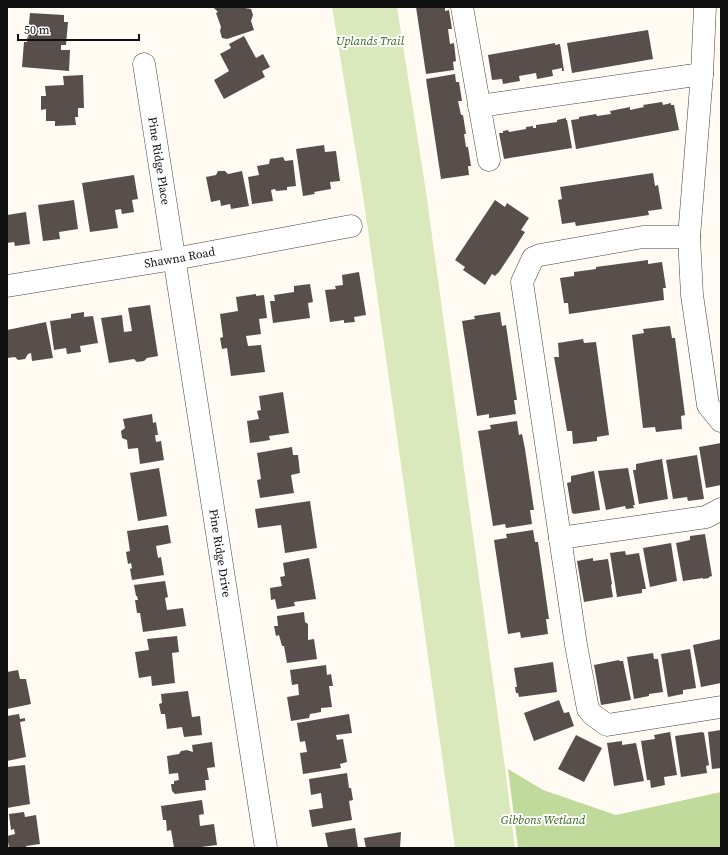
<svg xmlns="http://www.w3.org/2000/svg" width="728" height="855" viewBox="0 0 728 855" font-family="'Source Serif 4',serif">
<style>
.green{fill:#dae9bc}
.forest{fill:#c0da9b}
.building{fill:#584f4c}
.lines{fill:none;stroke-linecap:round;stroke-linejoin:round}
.minor-casing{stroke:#434343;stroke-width:23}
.minor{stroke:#fff;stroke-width:22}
.labels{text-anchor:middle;stroke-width:4;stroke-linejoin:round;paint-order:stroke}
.park-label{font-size:12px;font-style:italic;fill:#386720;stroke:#fff}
.street-label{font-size:12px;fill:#101010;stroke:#fff}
</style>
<rect width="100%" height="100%" fill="#fffbf2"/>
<path class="green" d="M332 7H397L426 192 505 768 515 848H455L364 202Z"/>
<path class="forest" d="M508 769 543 790 616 815 721 792V848H518Z"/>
<g class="building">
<path d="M213 7H245V8L251 9 253 15 251 21 254 30 227 39 222 38 220 31 221 27 216 13 218 12Z"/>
<path d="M416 7H445V11L449 10 452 29H448L450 44 454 43 456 61 453 62 454 70 426 74Z"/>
<path d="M30 13 64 15V22H68L66 45H61V50H70L69 71 22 67 24 42H27Z"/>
<path d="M648 30 653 59 572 73 567 43Z"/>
<path d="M244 36 256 58 263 54 270 67 262 71 265 77 224 99 214 80 229 71 220 54 231 48 229 44Z"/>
<path d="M555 43V45L560 44 564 71H562V68L552 70 553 76 537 79 536 73 519 76 520 81 503 84 502 79 492 80 488 55Z"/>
<path d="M455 74 456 82H459L462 101H458L461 115H463L466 134H464L466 147H468L471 166H468L469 175 441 179 426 79Z"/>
<path d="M83 75 84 108H78V117H75L76 125 55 126V121H46V109L41 110V96H46L45 86 64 85 63 76Z"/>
<path d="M662 102 663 105 671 103V105H674L679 130 576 149 571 120 579 119V117L596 114 597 116 611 114 610 111 630 107V110L644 107 643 105Z"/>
<path d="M566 118V120H567L572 148 504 159 499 133H503V131L508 130 509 132 526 129V127L533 126V128H536V125L557 122V120Z"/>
<path d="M324 145 325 152 336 151 340 181 330 182 331 189 314 192 315 194 303 196 296 149Z"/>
<path d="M283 157 285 161 293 160 296 186 287 187V190L276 191 275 189 271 190 273 201 252 204 248 177 259 175 257 166 269 164 270 159Z"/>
<path d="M218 171H225L228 174 242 171 249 206 231 209 230 204 221 206 220 200 211 202 206 177 216 175Z"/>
<path d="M653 173 655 186 658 185 662 209 648 211 649 215 576 226 575 222 562 224 558 200 562 199 560 187Z"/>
<path d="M134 175 138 199 132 200 134 212 122 214 121 209 115 210 118 228 90 232 82 183Z"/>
<path d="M74 200 78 229 59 232 60 239 43 241 38 205Z"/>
<path d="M495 200 505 207 507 203 529 218 521 230 525 232 513 251 499 272 495 276 492 274 485 285 463 270 465 267 455 260Z"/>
<path d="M26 212 30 244 15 246 14 242 7 243V215Z"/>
<path d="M648 260V264L662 262 666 288H663L664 300 569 314 568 303H564L560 278 574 276V272L596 269V267Z"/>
<path d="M359 272 366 315 354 317 355 322 344 323V320L330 322 325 290 336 289 335 286 343 285 342 275Z"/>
<path d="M310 284 313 302 308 303 310 318 273 323 270 301H275L274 295 294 292V286Z"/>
<path d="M256 294V296L264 295 267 318 259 319 261 334 246 336 248 346 261 345 265 372 231 376 227 348 222 349 220 338 223 337 220 314 238 311 236 297Z"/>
<path d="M150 305 158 356 147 358 144 361 137 362 134 359 109 363 101 318 122 315 124 332 132 331 128 308Z"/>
<path d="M84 312V317L93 316 98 343 80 346 81 352 67 354 66 348 54 350 50 321 71 318V314Z"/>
<path d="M500 312 502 326 506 325 517 400H514L516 414 489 418V414L477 416 462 321 475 319 474 316Z"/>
<path d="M46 322 53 358 32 361 31 353 28 354 25 359 18 360 15 357 7 358V330Z"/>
<path d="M670 326 672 338H675L685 415 681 416 682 429 656 432 655 427 643 428 632 335 644 333 643 329Z"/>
<path d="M583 339 584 343 596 342 609 435 597 437V441L573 444 572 431H567L554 357H559L558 343Z"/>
<path d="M283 392 289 433 269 436 270 440 250 443 247 421 259 419 257 411 261 410 259 396Z"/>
<path d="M152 414 153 423 156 422 158 435H155L156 442 161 441 164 460 140 464 138 448 128 449 127 440 122 438 121 431 125 428 123 419Z"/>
<path d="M517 421 519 435 522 434 525 449 534 510H530L532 524 506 528 505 524 493 526 478 431 491 429 490 425Z"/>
<path d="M721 443V485L706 488 699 447Z"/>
<path d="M292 447 293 455H298L300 473 291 475 294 493 260 498 257 480 261 479 257 453Z"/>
<path d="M697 455 704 499 688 501 687 497 673 499 666 460Z"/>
<path d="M662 459 668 499 639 504 633 470H636V464Z"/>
<path d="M159 468 167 516 138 521 130 473Z"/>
<path d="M628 468 635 505H633L634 508 626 509 625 506 606 510 598 471Z"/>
<path d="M594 471 600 510 574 514 573 513H572L567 483 571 482V476Z"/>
<path d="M310 501 317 548 285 553 281 525 258 528 255 509Z"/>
<path d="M168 525 171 543 156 546 158 558 161 557 164 575 132 580 130 569 132 568 131 563 128 564 126 552 130 551 127 531Z"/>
<path d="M533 530 535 542H538L549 619H546L548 634 521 638 520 632 508 634 494 540 507 538 506 534Z"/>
<path d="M705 534 712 576 709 577V578L703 579V578L683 581 676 543 690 540V536Z"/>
<path d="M671 543 677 581 650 587 643 548Z"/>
<path d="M625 551 626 555 639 553 646 589H642V593L617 597 610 553Z"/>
<path d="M309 558 316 599 294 602 295 606 277 609 275 599 271 600 270 588 282 586 280 577 285 576 283 563Z"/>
<path d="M593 558V561L608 559 612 584 611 585 613 597 584 602 577 561Z"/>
<path d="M165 581 168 597 165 598 167 610 183 608 186 626 143 632 140 613H137L135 600H138L137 596H136L134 585Z"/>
<path d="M304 612 305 622 308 624V640L314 639 317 659 287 663 284 646H282L279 635 276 636 274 626H278L277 616Z"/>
<path d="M177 636 179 652 172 653 175 683 152 686 151 676 139 678 135 652 149 650 147 639Z"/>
<path d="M721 639V683L701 687 693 645Z"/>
<path d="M690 649 696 688 683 690V694L668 697 661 654Z"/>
<path d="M653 653 654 659H658L663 692 649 694V696L634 699 627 657Z"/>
<path d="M619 660V661H623L631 700 601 705 594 665Z"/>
<path d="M553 662 557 692 519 697 518 693H516L515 687H517L514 668Z"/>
<path d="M326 665 327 675 331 674 333 686H329L332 707 321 708V712L310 714 309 718 291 721 287 697 299 695 298 684 292 685 290 670Z"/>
<path d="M18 670 20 679H26L31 704 7 709V672Z"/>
<path d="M188 691 192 717 200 716 202 735 184 737 182 727 167 729 165 714H161L159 704 162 703 161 694Z"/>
<path d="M559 700 564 713 569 712 574 726 534 741 524 713Z"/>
<path d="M19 714 20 719 25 718V721L20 722 26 757 7 761V716Z"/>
<path d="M349 714 352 733 336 735 337 740 343 739 347 762 340 764 341 768 303 774 300 753 307 752 305 741 300 742 297 723Z"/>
<path d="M721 730V768L712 769 708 732Z"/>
<path d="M670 732 677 775 664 777 665 785 651 788 650 780H647L641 741 655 739 654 735Z"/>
<path d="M702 732 704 733 709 765 706 766 707 773 681 777 675 736Z"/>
<path d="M576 735 602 748 584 782 558 769Z"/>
<path d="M622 741V745L636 743 644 781 614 786 607 743Z"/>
<path d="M212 742 215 767 207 768 209 780H205L206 790 175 794 172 791 171 784H174V781L179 780 178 773 169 774 167 756 179 754 181 751 187 750 193 752 192 745Z"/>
<path d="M25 765 30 804 7 808V767Z"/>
<path d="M347 773 349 788H351L353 800 349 801 352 820 312 827 309 810 323 808 321 793 311 795 309 779Z"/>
<path d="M202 800 204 814 199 815 200 826 214 824 217 845 193 848H174L171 830 167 831 166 820H163L161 806Z"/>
<path d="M24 812 25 817 36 815 40 844 26 846 27 848H9L7 836 15 834 14 829 11 830 9 814Z"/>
<path d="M355 828 358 848H328L325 833Z"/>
<path d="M401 832 400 848H366L364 838Z"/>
</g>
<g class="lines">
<defs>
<g id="minor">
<path d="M462 7 489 160"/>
<path d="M705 7 702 74 689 237 692 295 708 405 721 421"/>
<path id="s1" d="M144 64 266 848"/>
<path d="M479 106 702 74"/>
<path d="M689 237H643L540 255 533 258 522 282 576 645 588 709 593 715 607 725 721 707"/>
<path id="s2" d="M7 286 174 259 351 226"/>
<path d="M560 538 706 517 721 509"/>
</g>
</defs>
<use href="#minor" class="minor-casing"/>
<use href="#minor" class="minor"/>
</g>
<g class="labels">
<g class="park-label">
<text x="370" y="45">Uplands Trail</text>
<text x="543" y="824">Gibbons Wetland</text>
</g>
<g class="street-label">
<text dy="4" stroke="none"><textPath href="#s1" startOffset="98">Pine Ridge Place</textPath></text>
<text dy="4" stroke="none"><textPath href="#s2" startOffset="175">Shawna Road</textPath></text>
<text dy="4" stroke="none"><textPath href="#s1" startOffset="495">Pine Ridge Drive</textPath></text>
</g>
</g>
<rect width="728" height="855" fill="none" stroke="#101010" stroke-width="16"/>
<path d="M18 34v6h121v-6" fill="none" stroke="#101010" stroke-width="2"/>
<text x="24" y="34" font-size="12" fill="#101010" stroke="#ffffff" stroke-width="3" paint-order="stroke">50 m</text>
</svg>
